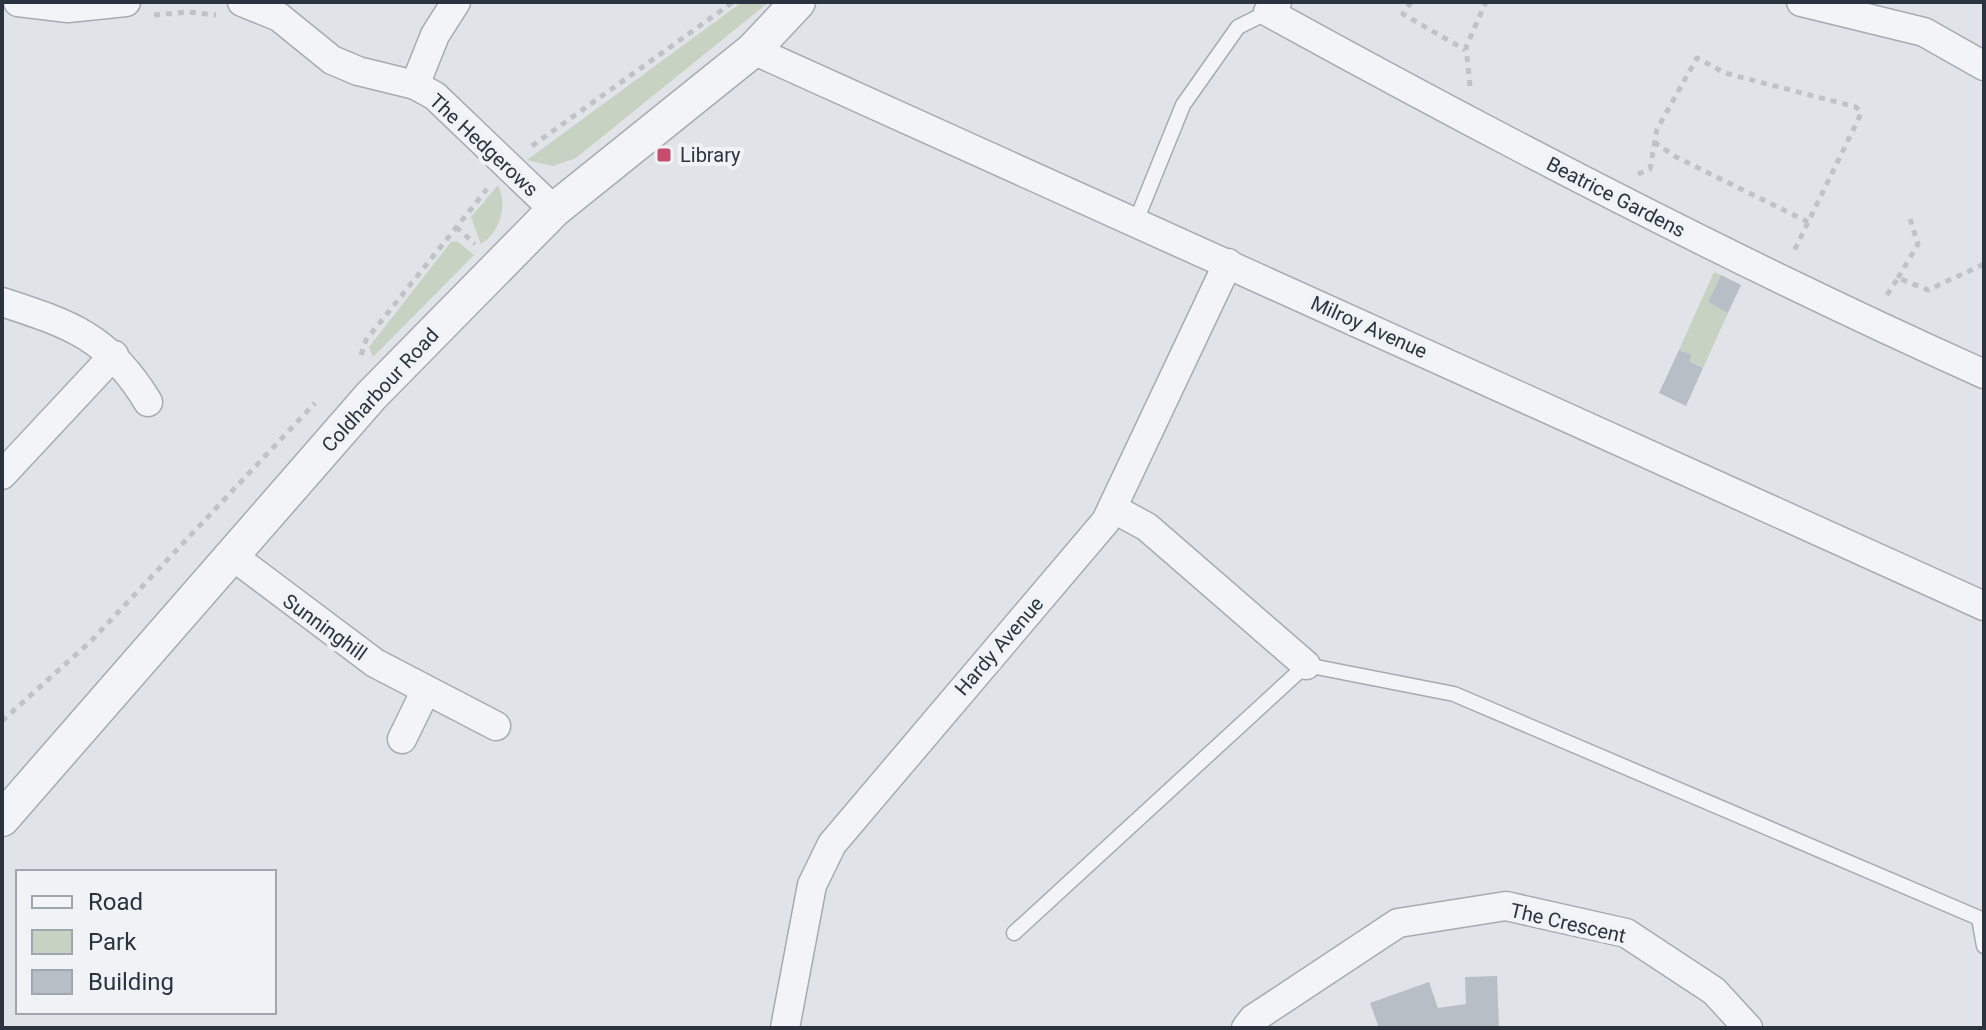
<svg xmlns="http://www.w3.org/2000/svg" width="1986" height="1030" viewBox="0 0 1986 1030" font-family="Roboto,sans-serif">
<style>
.green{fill:#c7d2c2}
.building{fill:#b8bec5}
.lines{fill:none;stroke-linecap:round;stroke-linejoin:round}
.service-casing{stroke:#a6abb2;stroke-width:17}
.minor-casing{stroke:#a6abb2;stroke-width:31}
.tertiary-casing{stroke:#a6abb2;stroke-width:37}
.path{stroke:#bfc2c7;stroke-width:5;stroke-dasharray:6 6;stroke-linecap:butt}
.service{stroke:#f3f4f7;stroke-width:14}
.minor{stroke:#f3f4f7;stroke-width:28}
.tertiary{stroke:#f3f4f7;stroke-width:34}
.poi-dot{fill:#c64d6b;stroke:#eff3f6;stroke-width:3}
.labels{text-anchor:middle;stroke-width:8;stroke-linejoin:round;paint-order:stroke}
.street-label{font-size:20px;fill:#2a333f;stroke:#eff3f6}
.poi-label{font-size:20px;fill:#2a333f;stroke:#eff3f6;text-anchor:start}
</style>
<rect width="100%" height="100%" fill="#e0e4e8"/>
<g class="green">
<path d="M742 2H769L576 158 553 166 527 160Z"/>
<path d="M498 185C508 206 500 232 481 244L471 217Z"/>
<path d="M457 241 474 255 373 357 369 347 451 242Z"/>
<path d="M1714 272 1721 275 1708 302 1728 313 1703 368 1689 361 1692 355 1679 350Z"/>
</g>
<g class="building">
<path d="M1721 275 1741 285 1728 313 1708 302Z"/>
<path d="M1679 350 1692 355 1689 361 1703 368 1686 406 1659 393Z"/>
<path d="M1497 976 1499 1028H1379L1370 1003 1429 982 1438 1008 1466 1004 1465 977Z"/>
</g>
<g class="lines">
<defs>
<g id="service">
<path d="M1136 221 1183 105 1238 27 1268 12"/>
<path d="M1014 933 1306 665 1454 694 1979 918 1984 946"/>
</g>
<g id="minor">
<path d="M18 2 68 8 126 2"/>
<path d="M242 2 279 17 332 60 358 71 415 85 435 96 554 210"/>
<path d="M1277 2 1268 12C1502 141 1740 265 1984 374"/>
<path d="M1801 2 1924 32 1984 66"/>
<path d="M753 50 1984 606"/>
<path d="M415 85 435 35 456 2"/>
<path d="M2 302C70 324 109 337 148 402"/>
<path d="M2 475 114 355"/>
<path d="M1114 509 1147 527 1306 665"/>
<path d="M230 554 375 663 496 726"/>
<path d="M402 739 426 690"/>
<path d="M785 1028 812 885 832 844 1106 521 1228 263"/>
<path d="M1246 1028 1253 1019 1398 923 1506 906 1626 933 1714 991 1748 1028"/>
</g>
<path id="tertiary" d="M2 819 371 396 554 210 753 50 798 2"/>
</defs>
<use href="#service" class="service-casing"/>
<use href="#minor" class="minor-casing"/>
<use href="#tertiary" class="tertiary-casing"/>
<g class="path">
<path d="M1411 2 1403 14 1465 50"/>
<path d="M154 15 188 12 216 15"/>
<path d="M1470 86 1466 47 1486 2"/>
<path d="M1654 142 1676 157 1808 222"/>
<path d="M532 146 733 2"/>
<path d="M1638 174 1650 169 1657 129 1697 58 1725 73 1856 107 1861 112 1859 118 1793 253"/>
<path d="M456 227 475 244"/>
<path d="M1898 278 1918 244 1910 219"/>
<path d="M1887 295 1898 278 1928 290 1984 264"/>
<path d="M361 355 366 340 487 189"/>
<path d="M2 721 91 641 315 403"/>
</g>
<use href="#service" class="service"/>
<use href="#minor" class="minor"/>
<use href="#tertiary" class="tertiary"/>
</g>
<rect class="poi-dot" x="656" y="147" width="16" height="16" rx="4"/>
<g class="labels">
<g class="street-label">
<text transform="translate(484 145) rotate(43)" y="7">The Hedgerows</text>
<text transform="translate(1616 197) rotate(27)" y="7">Beatrice Gardens</text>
<text transform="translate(1369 327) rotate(24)" y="7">Milroy Avenue</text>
<text transform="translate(380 390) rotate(-47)" y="7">Coldharbour Road</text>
<text transform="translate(325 627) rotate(36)" y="7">Sunninghill</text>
<text transform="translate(999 646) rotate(-49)" y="7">Hardy Avenue</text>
<text transform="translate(1568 923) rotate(13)" y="7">The Crescent</text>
</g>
<g class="poi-label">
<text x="680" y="162">Library</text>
</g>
</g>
<rect width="1986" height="1030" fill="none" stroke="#2a333f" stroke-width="8"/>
<rect x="16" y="870" width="260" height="144" fill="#eff3f6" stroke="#a0a6ad" stroke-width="2"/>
<rect x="32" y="896" width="40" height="12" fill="#f3f4f7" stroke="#a0a6ad" stroke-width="2"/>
<text x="88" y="910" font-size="24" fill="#2a333f">Road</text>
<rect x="32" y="930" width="40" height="24" fill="#c7d2c2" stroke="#a0a6ad" stroke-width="2"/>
<text x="88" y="950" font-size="24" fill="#2a333f">Park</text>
<rect x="32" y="970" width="40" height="24" fill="#b8bec5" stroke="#a0a6ad" stroke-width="2"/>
<text x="88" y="990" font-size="24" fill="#2a333f">Building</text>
</svg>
